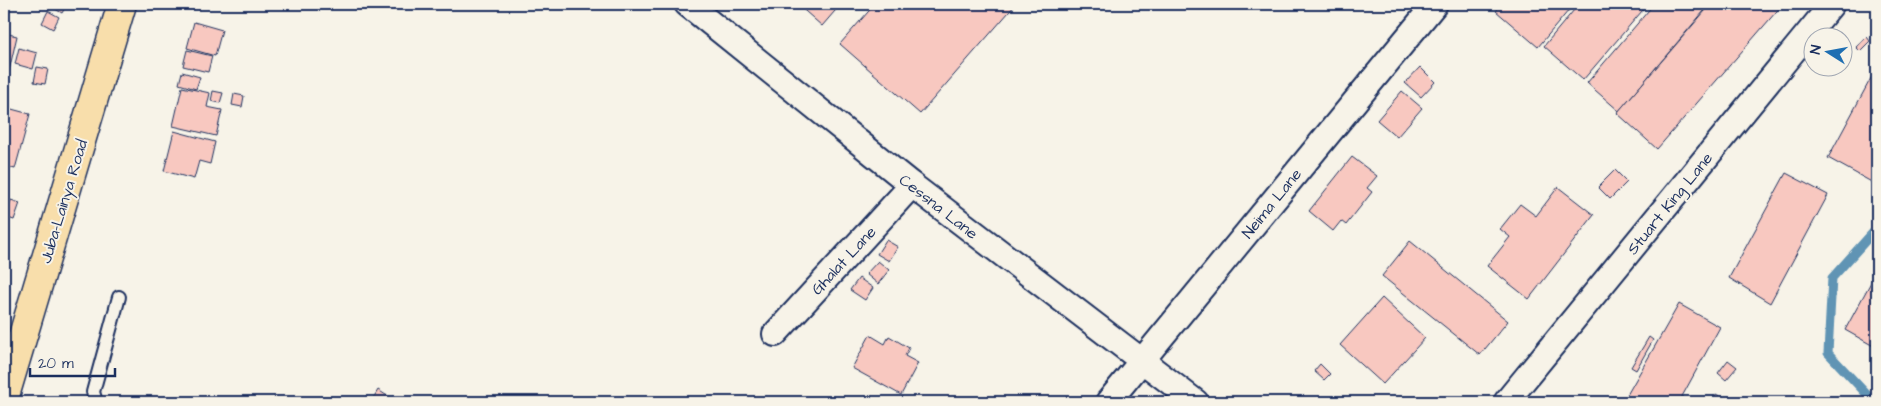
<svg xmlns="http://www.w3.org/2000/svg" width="1881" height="406" viewBox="0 0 1881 406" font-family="'Architects Daughter',sans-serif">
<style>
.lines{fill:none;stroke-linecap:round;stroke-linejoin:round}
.stream{stroke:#6094b4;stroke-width:9}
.building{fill:#f8c8c0;stroke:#1b2f5e}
.service-casing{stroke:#1b2f5e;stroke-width:16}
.minor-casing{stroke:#1b2f5e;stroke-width:28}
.primary-casing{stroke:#1b2f5e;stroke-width:31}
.service{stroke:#f7f3e8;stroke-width:12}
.minor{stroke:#f7f3e8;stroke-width:24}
.primary{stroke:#f8deab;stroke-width:28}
.labels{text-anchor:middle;stroke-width:4;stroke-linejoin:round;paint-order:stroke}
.street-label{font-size:16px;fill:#1b2f5e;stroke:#f7f3e8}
</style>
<rect width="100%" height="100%" fill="#f7f3e8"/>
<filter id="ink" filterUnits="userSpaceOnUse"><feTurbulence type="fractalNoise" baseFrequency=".02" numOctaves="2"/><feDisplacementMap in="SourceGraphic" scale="10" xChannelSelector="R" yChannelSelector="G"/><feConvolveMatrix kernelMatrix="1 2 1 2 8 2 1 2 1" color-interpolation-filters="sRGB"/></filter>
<g filter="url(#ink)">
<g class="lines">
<path class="stream" d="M1874 402 1828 353 1832 278 1877 228"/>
</g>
<g class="building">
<path d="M51 4H67L62 13 50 6Z"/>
<path d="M797 4H841L822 26Z"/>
<path d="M875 4H1016L920 114 840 44Z"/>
<path d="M1502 4H1574L1538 47 1496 11Z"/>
<path d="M1579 4H1648L1583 80 1544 46Z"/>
<path d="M1654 4H1710L1619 111 1587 83Z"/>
<path d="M1711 4H1783L1657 149 1617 113Z"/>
<path d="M48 11 59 17 53 29 42 23Z"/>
<path d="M194 22 222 30 215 56 187 48Z"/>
<path d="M4 33 17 36 5 88H4Z"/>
<path d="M1867 37 1870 41 1860 51 1856 47Z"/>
<path d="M19 48 37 53 33 69 15 64Z"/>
<path d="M187 50 212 56 208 72 183 66Z"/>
<path d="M37 67 48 69 45 84 34 82Z"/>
<path d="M1420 67 1435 82 1421 97 1405 83Z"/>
<path d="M1877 67V185L1828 158Z"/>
<path d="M182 72 200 77 196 89 179 84Z"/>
<path d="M182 87 210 93 207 107 222 110 216 136 173 126Z"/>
<path d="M213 91 223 93 220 103 211 101Z"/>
<path d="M1402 91 1422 108 1397 137 1377 120Z"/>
<path d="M234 94 244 96 242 107 232 105Z"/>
<path d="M4 107 30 114 15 169 4 166Z"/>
<path d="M174 131 215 142 210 164 199 161 194 179 164 171Z"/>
<path d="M1352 157 1377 176 1367 188 1372 192 1346 225 1341 221 1333 231 1309 211Z"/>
<path d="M1615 170 1627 182 1610 199 1598 187Z"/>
<path d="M1786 173 1828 195 1770 303 1729 278Z"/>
<path d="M1558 187 1594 215 1529 299 1487 266 1510 237 1500 229 1520 204 1536 216Z"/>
<path d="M11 200 20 203 14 220 5 217Z"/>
<path d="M886 240 898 247 889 261 877 254Z"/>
<path d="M1410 241 1508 321 1480 355 1382 276Z"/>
<path d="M878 261 889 270 878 284 866 274Z"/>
<path d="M1877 271V348L1845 330Z"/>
<path d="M859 278 873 288 865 300 850 290Z"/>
<path d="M1382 298 1425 338 1383 384 1340 345Z"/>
<path d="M1679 304 1720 327 1679 402H1623Z"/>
<path d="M870 335 885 344 889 336 909 348 905 356 918 363 901 395 852 368Z"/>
<path d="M1649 337 1653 340 1636 370 1631 367Z"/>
<path d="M1728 360 1737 367 1726 380 1718 373Z"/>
<path d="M1320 364 1330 374 1324 380 1314 371Z"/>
<path d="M378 390 397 402H371Z"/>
<path d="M1716 394 1730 402H1712Z"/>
</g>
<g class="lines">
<defs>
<path id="service" d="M96 402 93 392 119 297"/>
<g id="minor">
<path d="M687 4 912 185 1196 402"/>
<path d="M775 334 912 185"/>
<path d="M1108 402 1435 4"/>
<path d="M1506 402 1832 4"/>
</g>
<path id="primary" d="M4 399 122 4"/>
</defs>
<use href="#service" class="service-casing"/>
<use href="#minor" class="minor-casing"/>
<use href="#primary" class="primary-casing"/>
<use href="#service" class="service"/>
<use href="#minor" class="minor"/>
<use href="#primary" class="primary"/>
</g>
</g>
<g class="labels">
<g class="street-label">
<text transform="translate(63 201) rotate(-73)" y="6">Juba-Lainya Road</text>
<text transform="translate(1271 203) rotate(-51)" y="6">Neima Lane</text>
<text transform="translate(1669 203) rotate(-51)" y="6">Stuart King Lane</text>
<text transform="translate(939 206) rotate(38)" y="6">Cessna Lane</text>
<text transform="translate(843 260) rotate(-47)" y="6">Ghalat Lane</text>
</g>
</g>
<rect width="1881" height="406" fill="none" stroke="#f7f3e8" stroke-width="20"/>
<rect x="10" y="10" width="1861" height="386" fill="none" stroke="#1b2f5e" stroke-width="2" filter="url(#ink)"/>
<g transform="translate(1828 52) rotate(281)"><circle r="24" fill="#f7f3e8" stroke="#9fa5b1"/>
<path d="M0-4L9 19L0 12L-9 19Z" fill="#1f6fb2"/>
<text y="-8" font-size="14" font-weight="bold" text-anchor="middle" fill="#1b2f5e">N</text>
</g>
<path d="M30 368v8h85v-8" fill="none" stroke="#1b2f5e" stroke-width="2.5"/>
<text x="38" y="368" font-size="15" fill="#1b2f5e" stroke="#f7f3e8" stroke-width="4" paint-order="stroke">20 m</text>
</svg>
